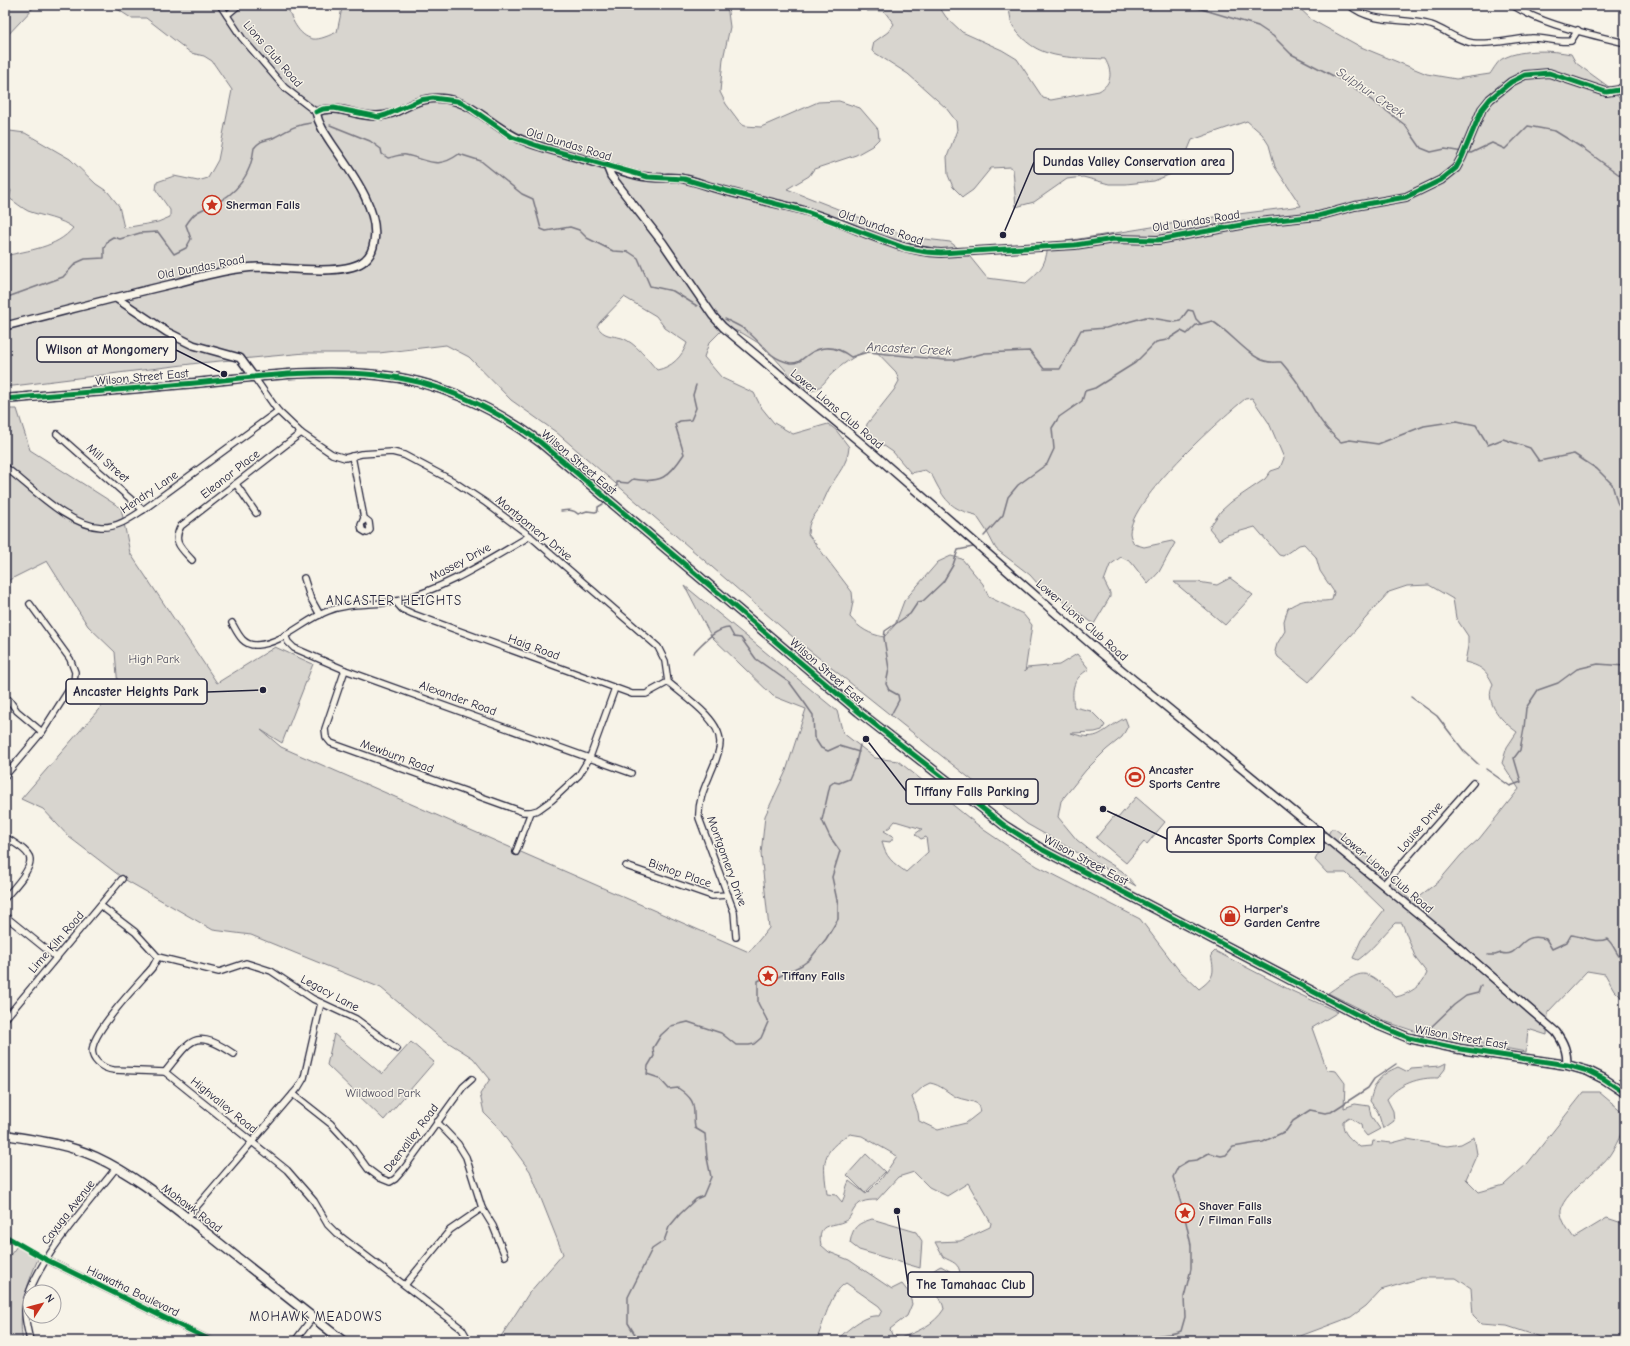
<svg xmlns="http://www.w3.org/2000/svg" width="1630" height="1346" viewBox="0 0 1630 1346" font-family="'Comic Neue',sans-serif">
<style>
.green{fill:#d8d5cf;stroke:#7d7c85;fill-rule:evenodd}
.lines{fill:none;stroke-linecap:round;stroke-linejoin:round}
.stream{stroke:#76747f;stroke-width:1.5}
.minor-casing{stroke:#22223b;stroke-width:8}
.tertiary-casing{stroke:#22223b;stroke-width:10}
.secondary-casing{stroke:#22223b;stroke-width:11}
.minor{stroke:#f7f3e8;stroke-width:5.5}
.tertiary{stroke:#f7f3e8;stroke-width:7}
.secondary{stroke:#f7f3e8;stroke-width:8}
.cycleway-casing{stroke:#f7f3e8;stroke-width:8}
.cycleway{stroke:#00873e;stroke-width:5}
.labels{text-anchor:middle;stroke-width:3;stroke-linejoin:round;paint-order:stroke}
.street-label{font-size:12px;fill:#22223b;stroke:#f7f3e8}
.poi-label{font-size:12px;font-weight:bold;fill:#22223b;stroke:#f7f3e8;text-anchor:start}
.park-label{font-size:12px;fill:#504f60;stroke:#f7f3e8}
.water-label{font-size:13px;font-style:italic;fill:#535263;stroke:#f7f3e8}
.neighbourhood-label{font-size:13px;letter-spacing:1px;fill:#22223b;stroke:#f7f3e8}
.leader{fill:none;stroke:#22223b;stroke-width:1.5}
.callout-dot{fill:#22223b;stroke:#f7f3e8;stroke-width:1.5}
.callout{fill:#f7f3e8;stroke:#22223b;stroke-width:1.5}
.callout-label{font-size:13px;text-anchor:middle;font-weight:bold;fill:#22223b}
</style>
<rect width="100%" height="100%" fill="#f7f3e8"/>
<filter id="ink" filterUnits="userSpaceOnUse"><feTurbulence type="fractalNoise" baseFrequency=".025" numOctaves="2"/><feDisplacementMap in="SourceGraphic" scale="8" xChannelSelector="R" yChannelSelector="G"/><feConvolveMatrix kernelMatrix="1 2 1 2 8 2 1 2 1" color-interpolation-filters="sRGB"/></filter>
<g filter="url(#ink)">
<g class="green">
<path d="M5 5H36L5 38Z"/>
<path d="M111 5H287C291 18 298 36 313 39 320 40 330 35 337 32L342 8 340 5H727L730 27 723 59 720 92 726 104 741 124 745 126 761 127 818 102 839 101 860 108 878 129 879 139 872 146 856 155 814 169 809 176 787 189 909 237 950 242 970 257 987 278 1026 283C1041 270 1046 265 1048 244L1207 218 1301 206 1275 167 1269 145 1262 134 1247 121 1192 140 1182 164 1171 174 1154 181 1126 184H1109L1083 177 1067 179 1034 202 1016 207 1013 169 1010 167 991 168 973 190 963 197 953 187 948 175 947 157 957 130 956 121 946 108 908 74 872 51 874 42 888 32 894 24 884 11H867L861 5H938L946 17 962 32 1002 50 1017 59 1043 98 1051 100 1099 91C1113 83 1112 71 1105 59 1070 57 1035 61 1013 26 1010 20 1010 11 1008 5H1296L1312 20 1361 47 1427 74 1456 79 1490 74C1493 70 1498 60 1504 58 1522 49 1551 50 1571 54L1576 63 1613 90 1625 106V1001L1614 990 1605 974 1587 971 1548 1012 1547 1035 1528 1029 1526 1052 1417 1032 1387 1022 1328 993C1365 968 1363 966 1396 997 1409 994 1422 986 1427 973L1416 959 1402 923H1395C1382 936 1372 950 1358 960L1353 958 1361 940 1384 910 1346 873H1327L1315 860 1331 829H1335L1347 838 1361 852 1390 875 1409 899H1416L1439 881 1461 855 1479 839 1519 789 1502 763 1507 747 1517 732C1503 722 1483 703 1493 684 1486 669 1480 666 1465 662L1468 646V636L1456 618 1453 599 1429 585 1407 586 1389 592 1309 682 1278 657 1275 651 1277 644 1285 631 1284 621 1288 608C1310 594 1311 604 1332 600L1334 592 1320 571 1316 557 1304 544 1299 545 1283 556 1279 555 1255 527 1227 535 1219 540 1209 528 1221 511 1231 502 1265 479 1271 471 1280 468 1284 458 1269 423 1252 398 1245 399C1218 421 1131 499 1130 533 1130 537 1133 541 1134 544L1144 547 1172 541 1175 543 1159 572 1148 584 1131 562 1121 557 1110 565 1104 581 1110 593V597L1094 624 1060 599 1046 593 1030 575 996 549 986 530 976 515C955 510 947 504 937 485 932 476 934 476 925 470L911 473 893 452 868 435 866 429 867 424 894 390 899 381 896 372 872 347C859 354 846 361 835 371 825 379 825 386 812 391L796 382 765 347 742 333 728 328 723 329 709 343 704 357 722 378 754 393 761 407 774 423 793 434 828 424 836 430 849 447C848 464 837 474 829 489 826 495 823 503 819 509 812 519 809 520 808 534L852 592 853 602 850 617C860 629 869 634 884 637L895 625 904 601 938 562 951 556 962 559 983 584 989 597 1023 614 1032 625 1025 672 1027 668 1059 665 1077 654 1089 669C1073 679 1071 688 1074 707L1091 711 1105 725 1102 730 1095 732 1071 733C1100 743 1101 730 1125 718L1128 726 1122 737 1106 750 1086 770 1061 801 1058 817 1077 840 1096 855 1122 871 1136 886 1027 824 794 638 556 432 511 400 469 357 446 345 379 353H305L199 363 5 387V256C28 250 57 248 73 228 63 219 41 216 28 211 22 208 15 202 9 198L11 191 5 181V132L10 131 25 133 70 159 96 184 108 192 119 206 124 228 158 222 170 217V210L156 190 157 182 174 176 198 181 208 178 218 160 232 90 212 61 204 56 191 53 146 18H131ZM624 297 656 316 665 328 687 343C682 357 672 367 657 370 647 359 636 343 622 338 611 335 604 337 597 326L600 322Z"/>
<path d="M5 409H17L30 450 121 508 130 553 217 683 275 647 313 664 282 743 261 730 281 747 749 952 769 928 761 854 765 816 786 771 806 709 773 696 711 636 685 586 837 711 843 733 875 758 898 761 984 830 1037 866 1140 919 1178 969 1199 989C1214 978 1215 974 1211 955L1215 951 1292 991 1338 1012 1312 1028 1327 1070 1336 1071 1345 1083 1344 1108 1355 1104 1369 1106 1371 1116 1380 1129 1367 1136 1362 1130 1361 1125 1349 1117 1343 1121C1342 1134 1351 1139 1360 1147L1372 1146 1373 1141 1392 1143 1407 1139 1447 1146 1461 1144 1474 1137 1477 1154 1466 1179 1479 1192 1504 1185 1528 1163 1584 1092H1599L1624 1113C1625 1128 1619 1140 1611 1153 1602 1169 1558 1196 1561 1213 1562 1222 1569 1231 1574 1238L1607 1218 1625 1224V1341H1552L1507 1326 1481 1324 1473 1316 1471 1288 1456 1278H1421L1381 1290 1366 1306 1351 1317 1287 1341H835C847 1331 863 1314 879 1316L882 1310 879 1306 846 1283C829 1293 824 1324 816 1341H498L529 1293 563 1254 530 1171 496 1125 484 1113 480 1094 490 1079 473 1058 441 1038 381 988 251 935 213 930 124 879 69 837 43 809 21 799 118 687 115 652 88 626 47 561 9 580 8 633 5 644ZM895 821 922 829 915 834 921 839 926 837 928 852 906 872C893 863 885 857 882 841L890 842 894 837 884 831 890 827ZM930 1083C941 1085 947 1092 956 1097 963 1100 971 1100 978 1104L980 1112 966 1123 938 1130 919 1121 918 1113 912 1097 924 1086ZM850 1134 862 1136 897 1156 882 1178 866 1194 849 1181C845 1188 846 1195 842 1202L836 1195 827 1194C823 1162 820 1152 850 1134ZM914 1172 929 1187 947 1196 968 1183 991 1223 990 1227 960 1241 935 1242 943 1257C952 1262 960 1263 960 1275L958 1276 941 1266C932 1270 929 1275 927 1285 935 1292 942 1298 944 1309 934 1325 917 1332 900 1338L892 1335 890 1329 907 1316 912 1304 909 1293 902 1284 892 1289 849 1260 829 1252 821 1245C816 1219 835 1229 848 1219 850 1217 852 1213 853 1211 859 1201 865 1200 877 1200L898 1177Z"/>
<path d="M1230 578 1253 595 1225 625 1174 582H1198L1217 585Z"/>
<path d="M1136 797 1165 822 1147 844 1144 842 1126 863 1096 838 1115 815 1118 818Z"/>
<path d="M334 1034 382 1074 411 1042 434 1062 384 1120 327 1065Z"/>
<path d="M1446 1063 1445 1069 1438 1078C1419 1077 1399 1084 1387 1099L1393 1111 1394 1121 1383 1129 1378 1112 1370 1101C1375 1082 1379 1075 1398 1067L1408 1072 1411 1068 1440 1066Z"/>
<path d="M866 1154 885 1172 865 1193 847 1175Z"/>
<path d="M872 1219 916 1232 922 1241 920 1268 859 1250 850 1243C853 1226 857 1224 872 1219Z"/>
<path d="M17 1246 38 1259C27 1285 17 1313 23 1341H5V1262Z"/>
</g>
<g class="lines">
<g class="stream">
<path d="M1188 5 1258 26 1273 36 1291 54 1349 84 1388 112 1405 125 1421 148 1431 152 1445 149 1463 152"/>
<path d="M330 125 370 141 381 149 382 154 388 158C393 157 401 154 406 155 429 160 437 170 459 154L481 161 522 194 533 199 541 229 546 231 570 227 579 230 587 238 613 251 629 252 638 258 650 286 673 291 697 306"/>
<path d="M1466 152 1471 153 1492 143 1505 149 1528 126 1555 131 1584 149 1625 179"/>
<path d="M5 298 63 277 76 263 85 259 104 258V248L108 240 113 237 120 239 140 233 158 232 174 254 186 248 191 239 186 225C196 210 198 212 212 205 237 194 251 175 254 148 261 140 263 141 273 138 287 131 294 125 311 123"/>
<path d="M725 319C731 322 738 325 744 329 762 341 765 357 790 363 799 364 803 358 809 354 824 344 838 347 851 357L868 352 945 360H957L985 353 1030 351 1044 369H1060L1081 330 1106 328 1146 317 1175 322 1180 321 1188 310 1193 311 1196 319 1201 324 1212 321C1229 331 1249 357 1265 361 1270 363 1276 362 1281 362 1286 368 1292 375 1297 382 1312 404 1318 424 1341 442L1350 440 1378 444 1424 426 1457 421 1476 425 1488 445 1503 439 1530 448 1539 461 1574 454 1597 469 1612 484 1617 502 1625 517"/>
<path d="M616 492 617 482 628 483 633 479C661 484 669 477 684 454L675 424 680 421 691 420 696 408 693 395 696 385"/>
<path d="M561 511C567 510 573 509 578 514L587 511 595 512 598 511V507L603 504"/>
<path d="M984 536 1003 515 1008 497 1018 485 1047 464 1054 449 1052 428 1059 417 1082 401 1085 391 1095 388 1135 363 1156 342 1167 340 1181 331 1187 334 1196 325 1201 324"/>
<path d="M693 653C702 644 716 628 729 628L734 637 741 638 756 659 790 683 804 702 813 715 814 737 821 748 828 751 839 746 859 752"/>
<path d="M1411 697 1437 716 1464 751 1478 764"/>
<path d="M891 715 899 700 898 695 889 690 886 684 889 669 884 638 885 631 910 614 918 602 923 601 943 582 953 565 958 550 973 547"/>
<path d="M1486 769 1510 786 1521 782 1514 758 1520 750 1524 728 1526 708 1538 690 1558 683 1577 669 1598 664 1625 666"/>
<path d="M1488 955H1495L1501 953C1521 959 1518 930 1546 939L1552 949 1567 942 1571 935C1583 936 1595 944 1607 939 1615 945 1616 957 1625 962"/>
<path d="M1429 1029 1454 1005 1466 996 1478 993 1481 985"/>
<path d="M639 1341 628 1323V1297L652 1249 664 1241 669 1227 680 1214 696 1199 703 1196 711 1177 707 1158 705 1134 695 1128C692 1107 699 1102 678 1088L669 1089 659 1078 647 1074 648 1066 654 1056 653 1048 661 1035 671 1026 688 1022 721 1033 736 1045H749L754 1044 761 1038 768 1022 758 1003V981L768 976 778 977 802 965 809 960 826 939 838 919V905L832 877 840 851 830 837 822 820 830 785 834 782 839 783 849 779 856 763 860 745"/>
<path d="M1139 1341C1145 1340 1150 1337 1155 1336 1164 1334 1172 1335 1181 1331L1185 1317 1184 1297 1191 1269V1245L1184 1213 1173 1177 1178 1167 1188 1161 1197 1160 1209 1153 1221 1156 1226 1155 1233 1147 1263 1142 1271 1138 1286 1131 1293 1121 1310 1110 1325 1113 1331 1112 1368 1088 1374 1079 1396 1064"/>
</g>
<defs>
<g id="minor">
<path d="M220 5 242 38 285 88 316 112"/>
<path d="M1349 5C1373 25 1403 17 1431 25 1446 30 1457 41 1473 43 1492 45 1512 39 1531 38 1544 37 1557 43 1571 41L1578 30"/>
<path d="M1512 5C1545 26 1587 33 1625 43"/>
<path d="M227 15 239 5"/>
<path d="M254 377 278 411 301 433 332 454 345 458 361 454 392 452 404 455 453 481 486 503 530 536 658 647 665 661 668 682C684 696 720 719 720 742 720 754 713 766 709 777 703 791 698 803 699 818L734 912 736 937"/>
<path d="M57 434 143 510"/>
<path d="M352 456 364 518 361 525 362 530 367 533 370 530 369 522 364 518"/>
<path d="M5 467C32 487 66 525 101 527 117 528 131 518 143 510L278 411"/>
<path d="M236 484 256 513"/>
<path d="M192 560C181 548 172 542 181 526L301 433"/>
<path d="M304 578 310 597 320 615"/>
<path d="M395 601 402 609 413 614 632 694H646L668 682"/>
<path d="M232 623C238 634 243 646 257 645 284 643 304 620 328 611 350 602 374 606 397 601 445 589 487 561 530 536"/>
<path d="M285 635 288 642 294 648 345 670 631 773"/>
<path d="M345 670 325 729 326 737 331 743 523 812H531"/>
<path d="M9 700 17 711 42 732"/>
<path d="M5 776 42 732 74 682 75 672 70 659 30 604"/>
<path d="M5 837C12 842 25 848 29 856 35 867 12 890 5 898"/>
<path d="M516 852 531 812 538 810 552 800 579 775 590 757 615 688"/>
<path d="M626 866 712 896 728 895"/>
<path d="M1383 885 1473 783"/>
<path d="M101 906 135 932 158 957 152 968C137 985 98 1026 93 1046 89 1060 103 1069 114 1070L165 1072 287 1170 314 1201 328 1225 336 1233 462 1329 469 1341"/>
<path d="M5 916 57 958"/>
<path d="M158 957 219 972 246 963 271 971 313 999 356 1019 397 1049"/>
<path d="M5 1019 122 879"/>
<path d="M165 1072C191 1040 194 1027 234 1054"/>
<path d="M293 1094 331 1124 352 1147 368 1169 380 1178 390 1182 395 1179 403 1170 463 1087 472 1079"/>
<path d="M437 1122 458 1144 466 1157 482 1208 493 1226 505 1256"/>
<path d="M187 1218 298 1088 304 1078 321 1003"/>
<path d="M45 1259 212 1341"/>
<path d="M405 1285 450 1230 482 1208"/>
<path d="M30 1341C28 1331 25 1321 25 1311 27 1270 91 1201 116 1168"/>
<path d="M295 1341 313 1317"/>
</g>
<g id="tertiary">
<path d="M607 166 611 176 663 243 713 316 723 327 874 454 1101 653 1438 930 1556 1032C1564 1043 1567 1051 1567 1065"/>
<path d="M116 298 167 332 193 345 240 358 254 377"/>
<path d="M5 326C61 312 116 297 172 284 200 277 229 268 258 267 284 267 347 277 365 260 371 255 373 249 374 242 380 210 351 172 334 147 326 135 319 126 316 112 338 103 355 117 377 116 402 116 413 94 446 99 476 103 497 132 527 142 552 151 578 157 603 165 617 169 633 176 648 177 660 179 672 176 684 179 696 181 707 186 719 189 746 197 775 203 802 210 849 223 892 251 941 253L1075 245 1114 239 1158 240 1258 222 1318 216 1355 206 1406 197 1441 180 1456 168 1462 157 1482 109 1490 99 1511 82 1525 75 1549 73 1606 92 1619 90 1625 86"/>
</g>
<g id="secondary">
<path d="M5 399C64 394 124 390 183 384 247 378 313 368 377 375 436 380 493 407 540 442L859 712 1005 826 1043 850 1371 1022 1409 1038 1460 1049 1567 1065 1588 1071 1604 1079 1625 1093"/>
<path d="M5 1135C36 1140 67 1144 96 1157 137 1176 173 1207 208 1234 253 1270 298 1306 343 1341"/>
</g>
</defs>
<use href="#minor" class="minor-casing"/>
<use href="#tertiary" class="tertiary-casing"/>
<use href="#secondary" class="secondary-casing"/>
<use href="#minor" class="minor"/>
<use href="#tertiary" class="tertiary"/>
<use href="#secondary" class="secondary"/>
<defs>
<g id="cycleway">
<path d="M316 112 323 109 334 108 379 117 386 115 420 100 433 98 457 101 466 105 512 137 541 147 648 177 684 179 719 189 804 211 905 248 926 252 941 253 1075 245 1114 239 1158 240 1258 222 1318 216 1355 206 1406 197 1441 180 1456 168 1462 157 1482 109 1490 99 1511 82 1525 75 1549 73 1606 92 1619 90 1625 86"/>
<path d="M5 399C64 394 124 390 183 384 247 378 313 368 377 375 436 380 493 407 540 442L859 712 1005 826 1043 850 1371 1022 1409 1038 1460 1049 1567 1065 1588 1071 1604 1079 1625 1093"/>
<path d="M5 1236 45 1259 212 1341"/>
</g>
</defs>
<use href="#cycleway" class="cycleway-casing"/>
<use href="#cycleway" class="cycleway"/>
</g>
</g>
<defs>
<symbol id="sight-ring" viewBox="-11 -11 22 22"><circle r="9.5" fill="#f7f3e8" stroke="#c8321e" stroke-width="1.5"/><path d="M0-6L1.8-2.2L6-1.7L2.9 1.2L3.7 5.4L0 3.3L-3.7 5.4L-2.9 1.2L-6-1.7L-1.8-2.2Z" fill="#c8321e"/></symbol>
<symbol id="stadium-ring" viewBox="-11 -11 22 22"><circle r="9.5" fill="#f7f3e8" stroke="#c8321e" stroke-width="1.5"/><path d="M0-5a6.5 5 0 1 0 0 10a6.5 5 0 1 0 0-10ZM-3.5-1.8h7v3.6h-7Z" fill="#c8321e"/></symbol>
<symbol id="shop-ring" viewBox="-11 -11 22 22"><circle r="9.5" fill="#f7f3e8" stroke="#c8321e" stroke-width="1.5"/><path d="M-5-2.5h2.3a2.7 3.5 0 0 1 5.4 0H5L5.5 6h-11ZM-1.5-2.5h3a1.5 2.3 0 0 0-3 0Z" fill="#c8321e"/></symbol>
</defs>
<g fill-rule="evenodd">
<use href="#sight-ring" x="201" y="194" width="22" height="22"/>
<use href="#stadium-ring" x="1124" y="766" width="22" height="22"/>
<use href="#shop-ring" x="1219" y="905" width="22" height="22"/>
<use href="#sight-ring" x="757" y="965" width="22" height="22"/>
<use href="#sight-ring" x="1174" y="1202" width="22" height="22"/>
</g>
<g class="labels">
<g class="street-label">
<text transform="translate(273 54) rotate(49)" y="4">Lions Club Road</text>
<text transform="translate(569 144) rotate(17)" y="4">Old Dundas Road</text>
<text transform="translate(1196 221) rotate(-9)" y="4">Old Dundas Road</text>
<text transform="translate(881 227) rotate(19)" y="4">Old Dundas Road</text>
<text transform="translate(201 267) rotate(-11)" y="4">Old Dundas Road</text>
<text transform="translate(142 377) rotate(-5)" y="4">Wilson Street East</text>
<text transform="translate(837 409) rotate(40)" y="4">Lower Lions Club Road</text>
<text transform="translate(579 462) rotate(40)" y="4">Wilson Street East</text>
<text transform="translate(108 463) rotate(41)" y="4">Mill Street</text>
<text transform="translate(230 474) rotate(-38)" y="4">Eleanor Place</text>
<text transform="translate(149 492) rotate(-34)" y="4">Hendry Lane</text>
<text transform="translate(534 528) rotate(39)" y="4">Montgomery Drive</text>
<text transform="translate(460 562) rotate(-28)" y="4">Massey Drive</text>
<text transform="translate(1082 620) rotate(41)" y="4">Lower Lions Club Road</text>
<text transform="translate(534 647) rotate(20)" y="4">Haig Road</text>
<text transform="translate(827 671) rotate(41)" y="4">Wilson Street East</text>
<text transform="translate(458 698) rotate(20)" y="4">Alexander Road</text>
<text transform="translate(397 756) rotate(20)" y="4">Mewburn Road</text>
<text transform="translate(1420 827) rotate(-49)" y="4">Louise Drive</text>
<text transform="translate(1086 860) rotate(28)" y="4">Wilson Street East</text>
<text transform="translate(727 861) rotate(70)" y="4">Montgomery Drive</text>
<text transform="translate(680 873) rotate(19)" y="4">Bishop Place</text>
<text transform="translate(1387 873) rotate(40)" y="4">Lower Lions Club Road</text>
<text transform="translate(56 942) rotate(-49)" y="4">Lime Kiln Road</text>
<text transform="translate(330 993) rotate(28)" y="4">Legacy Lane</text>
<text transform="translate(1461 1037) rotate(10)" y="4">Wilson Street East</text>
<text transform="translate(224 1105) rotate(39)" y="4">Highvalley Road</text>
<text transform="translate(411 1138) rotate(-53)" y="4">Deervalley Road</text>
<text transform="translate(192 1208) rotate(37)" y="4">Mohawk Road</text>
<text transform="translate(68 1212) rotate(-52)" y="4">Cayuga Avenue</text>
<text transform="translate(133 1291) rotate(26)" y="4">Hiawatha Boulevard</text>
</g>
<g class="poi-label">
<text x="226" y="209">Sherman Falls</text>
<text x="1149" y="774">Ancaster<tspan x="1149" dy="14">Sports Centre</tspan></text>
<text x="1244" y="913">Harper's<tspan x="1244" dy="14">Garden Centre</tspan></text>
<text x="782" y="980">Tiffany Falls</text>
<text x="1199" y="1210">Shaver Falls<tspan x="1199" dy="14">/ Filman Falls</tspan></text>
</g>
<g class="park-label">
<text x="154" y="663">High Park</text>
<text x="383" y="1097">Wildwood Park</text>
</g>
<g class="water-label">
<text transform="translate(1371 92) rotate(34)" y="5">Sulphur Creek</text>
<text transform="translate(909 348) rotate(3)" y="5">Ancaster Creek</text>
</g>
<g class="neighbourhood-label">
<text x="394" y="605">ANCASTER HEIGHTS</text>
<text x="316" y="1321">MOHAWK MEADOWS</text>
</g>
</g>
<path class="leader" d="M1003 235L1034 162M224 374L176 350M263 690L207 692M866 739L906 791M1103 809L1167 839M897 1211L908 1284"/>
<g class="callout-dot">
<circle cx="1003" cy="235" r="4"/>
<circle cx="224" cy="374" r="4"/>
<circle cx="263" cy="690" r="4"/>
<circle cx="866" cy="739" r="4"/>
<circle cx="1103" cy="809" r="4"/>
<circle cx="897" cy="1211" r="4"/>
</g>
<g class="callout">
<rect x="1034" y="149" width="199" height="25" rx="4"/>
<rect x="37" y="337" width="139" height="25" rx="4"/>
<rect x="66" y="679" width="141" height="25" rx="4"/>
<rect x="906" y="779" width="132" height="25" rx="4"/>
<rect x="1167" y="827" width="157" height="25" rx="4"/>
<rect x="908" y="1272" width="125" height="25" rx="4"/>
</g>
<g class="callout-label">
<text x="1134" y="166">Dundas Valley Conservation area</text>
<text x="107" y="354">Wilson at Mongomery</text>
<text x="136" y="696">Ancaster Heights Park</text>
<text x="972" y="796">Tiffany Falls Parking</text>
<text x="1245" y="844">Ancaster Sports Complex</text>
<text x="971" y="1289">The Tamahaac Club</text>
</g>
<rect width="1630" height="1346" fill="none" stroke="#f7f3e8" stroke-width="20"/>
<rect x="10" y="10" width="1610" height="1326" fill="none" stroke="#22223b" stroke-width="1.5" filter="url(#ink)"/>
<g transform="translate(42 1304) rotate(54)"><circle r="19" fill="#f7f3e8" stroke="#a29fa3"/>
<path d="M0-3L7 15L0 10L-7 15Z" fill="#c8321e"/>
<text y="-6" font-size="11" font-weight="bold" text-anchor="middle" fill="#22223b">N</text>
</g>
</svg>
